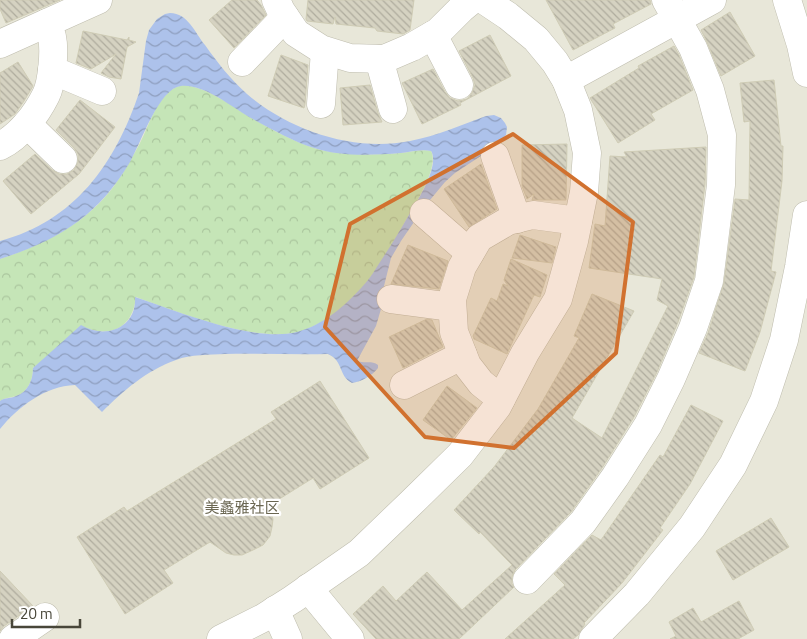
<svg xmlns="http://www.w3.org/2000/svg" width="807" height="639" viewBox="0 0 807 639" font-family="'Titillium Web','Noto Sans SC',sans-serif">
<style>
.residential{fill:#e8e7d9}
.park{fill:url(#park-crowns)}
.water{fill:url(#water-waves)}
.building{fill:url(#building-back-hatch);stroke:#cfccb5}
.lines{fill:none;stroke-linecap:round;stroke-linejoin:round}
.minor-casing{stroke:#bfbdae;stroke-width:29}
.minor{stroke:#fff;stroke-width:28}
.marked{fill:#d1712f;fill-opacity:0.2;stroke:#d1712f;stroke-width:4;stroke-linejoin:round}
.labels{text-anchor:middle;stroke-width:4.5;stroke-linejoin:round;paint-order:stroke}
.neighbourhood-label{font-size:15px;fill:#6a6651;stroke:#fff}
</style>
<defs>
<pattern id="park-crowns" width="20" height="18" patternUnits="userSpaceOnUse" patternTransform="scale(1.25)"><rect width="20" height="18" fill="#c5e5b7"/><path d="M2 6a3 3 0 1 1 6 0M12 15a3 3 0 1 1 6 0" fill="none" stroke="#abc69e"/></pattern>
<pattern id="water-waves" width="16" height="10" patternUnits="userSpaceOnUse" patternTransform="scale(1.25)"><rect width="16" height="10" fill="#adc2eb"/><path d="M0 5q4-4 8 0t8 0" fill="none" stroke="#8f9fbf"/></pattern>
<pattern id="building-back-hatch" width="6" height="6" patternUnits="userSpaceOnUse" patternTransform="scale(1.25)"><rect width="6" height="6" fill="#d5d2c1"/><path d="M-1 5l2 2M0 0l6 6M5-1l2 2" fill="none" stroke="#afac9e"/></pattern>
</defs>
<rect width="100%" height="100%" fill="#f4f4eb"/>
<rect class="residential" x="0" y="0" width="807" height="639"/>
<path class="park" d="M184 85C207 88 226 102 245 114 267 127 290 140 314 148 338 156 376 155 401 153 411 152 422 149 431 151 439 165 418 200 410 213 396 238 381 265 363 287 346 307 323 325 298 332 255 343 177 312 136 297 133 326 113 338 86 328L33 368C33 382 26 395 12 397 7 398 5 398 0 401V259C44 244 86 224 114 186 124 172 132 158 140 143 150 124 159 88 184 85Z"/>
<path class="water" d="M170 13C188 13 195 33 205 45 217 62 231 80 247 94 290 131 354 152 410 141 437 136 461 125 486 116L494 115 501 118 505 123 507 127 506 135 493 148 455 173 445 182 425 206 401 241 391 258 384 286 381 309 376 326 358 359V361C365 364 372 360 378 365V368C373 375 361 382 352 383 338 376 344 361 328 354 294 355 259 353 225 354 209 355 191 354 176 360 147 370 123 391 102 412L75 385C45 386 18 407 0 429V401C5 397 10 399 16 396 28 392 33 380 33 368L81 325C105 340 137 328 135 297 177 311 254 343 297 332 323 325 345 306 362 287 370 279 376 268 382 259 392 244 401 229 410 213 418 200 440 165 431 151 421 149 411 152 401 153 373 155 342 157 314 148 292 141 270 128 249 117 230 106 204 84 181 86 159 88 141 143 130 162 98 216 59 240 0 259V241C75 221 115 164 139 93L146 41 149 30 157 19 165 14Z"/>
<g class="building">
<path d="M0 0H60L6 23 0 9Z"/>
<path d="M232 0H257L261 5 266 15 234 48 209 20Z"/>
<path d="M308 0H414L410 30 403 34 377 31 375 28 336 24 335 17 333 24 307 21 306 19Z"/>
<path d="M546 0H650L651 4 613 24 615 28 573 50Z"/>
<path d="M730 12 755 56 721 76 707 42 701 30Z"/>
<path d="M83 31 127 40 129 37V40L136 42 127 47 121 79 109 77 101 73 116 54 91 69 76 63Z"/>
<path d="M490 35 511 76 460 103 461 105 422 124 402 83 433 69 445 92 450 98 458 101 467 99 472 93 475 85 473 78 459 51Z"/>
<path d="M674 46 679 55 693 90 651 114 655 120 618 143 590 98 639 68 638 66Z"/>
<path d="M281 55 308 65 305 104 304 108 268 96Z"/>
<path d="M18 62 33 86 24 101 15 114 0 124V73Z"/>
<path d="M774 80 781 146H783L782 181 771 271 776 272 760 332 745 371 699 353 708 333 724 283 735 199 749 200 750 121 744 122 740 83Z"/>
<path d="M370 85 378 113 382 122 343 125 340 88Z"/>
<path d="M80 100 115 127 79 174 31 214 3 181 35 154 52 170 59 174H67L74 170 78 162V154L74 148 56 130Z"/>
<path d="M567 144 566 200H532L534 194 527 199 522 186V145Z"/>
<path d="M706 147 705 184 694 277 678 322 657 372 634 417 602 468 571 512 515 570 512 577V584L514 587 459 639H376L353 614 383 586 396 601 427 572 462 610 512 565 480 532 479 534 454 510 494 467 538 409 579 338 574 336 592 294 634 311 572 418 602 438 668 306 657 300 662 279 589 268 595 224 605 226 610 156 627 157 624 152Z"/>
<path d="M481 164 497 209 469 227 444 189Z"/>
<path d="M520 235 556 247 552 263 512 258Z"/>
<path d="M408 245 448 261 439 289 391 284Z"/>
<path d="M511 259 547 275 540 297 534 295 507 354 474 339 473 336 491 298 497 301 503 284 508 286 504 280Z"/>
<path d="M427 319 432 320 443 347 403 368 389 337Z"/>
<path d="M320 381 369 458 320 489 313 478 268 506 273 519 272 527 270 536 263 545 253 550 242 555H234L226 553 210 542 164 570 173 583 125 614 77 537 124 507 127 511 276 419 271 412Z"/>
<path d="M447 386 477 408 451 440 423 420Z"/>
<path d="M691 405 723 421 690 484 660 528 663 530 622 583 584 623 585 624 578 635 573 639H505L565 585 554 574 592 535 601 540 660 455 663 457Z"/>
<path d="M771 518 789 547 733 580 716 551Z"/>
<path d="M0 571 33 606 4 626 0 631Z"/>
<path d="M739 601 754 630 738 639H670L676 636 669 622 693 608 701 622Z"/>
</g>
<g class="lines">
<defs>
<g id="minor">
<path d="M276 0 281 11 296 33 321 49 350 58 384 59 412 47 438 32 461 9 472 0"/>
<path d="M787 0 801 45 807 73"/>
<path d="M433 35 459 85"/>
<path d="M0 44 98 0"/>
<path d="M379 59 393 109"/>
<path d="M242 62 285 17"/>
<path d="M52 70 102 91"/>
<path d="M566 80 712 0"/>
<path d="M321 104 325 51"/>
<path d="M27 124 63 159"/>
<path d="M0 146C20 136 36 115 46 95 52 83 55 51 52 37 51 33 49 28 47 23"/>
<path d="M495 156 517 219"/>
<path d="M424 213 470 253"/>
<path d="M391 299 452 307"/>
<path d="M404 385 463 355"/>
<path d="M501 399 481 383 467 365 454 332 452 299 462 267 479 238 508 221 533 215 578 221"/>
<path d="M527 580 583 522 615 477 648 425 671 379 693 328 709 281 721 185 722 135 710 90 693 48 666 0"/>
<path d="M308 588 350 639"/>
<path d="M275 610 288 639"/>
<path d="M13 639 45 617"/>
<path d="M221 639 263 618 293 599 359 553 411 503 460 455 497 407 525 353 558 299 574 241 584 192 587 153 578 110 566 80 555 62 536 39 508 16 484 0"/>
<path d="M593 639 637 594 692 527 733 465 764 401 784 340 799 267 807 215"/>
</g>
</defs>
<use href="#minor" class="minor-casing"/>
<use href="#minor" class="minor"/>
</g>
<path class="marked" d="M513 134 633 222 616 353 514 448 425 437 325 327 350 224Z"/>
<g class="labels">
<g class="neighbourhood-label">
<text x="242" y="513">美蠡雅社区</text>
</g>
</g>
<path d="M12 619v8h68v-8" fill="none" stroke="#484639" stroke-width="2.5"/>
<text x="20" y="619" font-size="15" fill="#484639" stroke="#ffffff" stroke-width="4" paint-order="stroke">20 m</text>
</svg>
